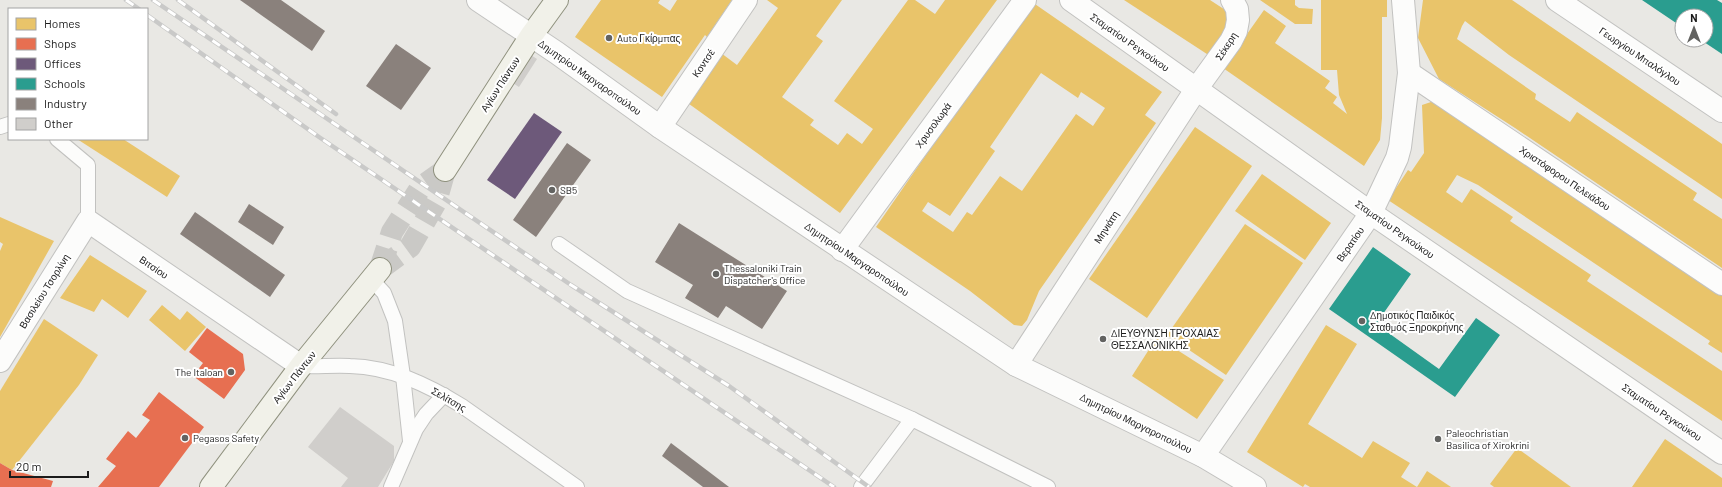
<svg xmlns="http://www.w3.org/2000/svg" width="1722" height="487" viewBox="0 0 1722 487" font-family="Barlow,sans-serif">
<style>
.homes{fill:#e9c46a;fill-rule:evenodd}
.shops{fill:#e76f51}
.offices{fill:#6d597a}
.schools{fill:#2a9d8f}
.industry{fill:#8a817c}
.building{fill:#d0cecb}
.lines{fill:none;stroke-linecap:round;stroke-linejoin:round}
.secondary-tunnel{stroke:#cac9c6;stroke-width:22;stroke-dasharray:22 11;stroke-linecap:butt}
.service-casing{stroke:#c2c2c0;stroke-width:16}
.minor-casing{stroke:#c2c2c0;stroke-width:24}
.tertiary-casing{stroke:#c2c2c0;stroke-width:24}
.secondary-casing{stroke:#8f917e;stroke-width:24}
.service{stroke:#fcfcfb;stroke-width:14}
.minor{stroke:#fcfcfb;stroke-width:22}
.tertiary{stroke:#fcfcfb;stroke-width:22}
.secondary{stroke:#f1f1e9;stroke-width:22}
.rail-casing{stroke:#c9c9c8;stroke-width:4.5}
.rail{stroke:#fff;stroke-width:3;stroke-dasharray:9;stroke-linecap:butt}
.poi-dot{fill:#636361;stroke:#fff;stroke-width:1.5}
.labels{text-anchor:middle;stroke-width:4;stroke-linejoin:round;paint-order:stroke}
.poi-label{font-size:10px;fill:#1b1b1b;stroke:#fff;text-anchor:start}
.street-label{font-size:10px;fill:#1b1b1b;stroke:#fff}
</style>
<rect width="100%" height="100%" fill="#e9e8e4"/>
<g class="homes">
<path d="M601 0H660L658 3 670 11 677 0H732L707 37 705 35 662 97 575 37Z"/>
<path d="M767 0H842L816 36 823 41 782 97 814 120 810 125 838 145 847 133 862 144 873 129 834 101 908 0H915L935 14 945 0H997L840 213 685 101 721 53 737 65 778 8Z"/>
<path d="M1124 0H1210L1236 17 1210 56Z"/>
<path d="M1260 0H1295V5L1299 8 1313 9 1312 24H1295Z"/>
<path d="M1321 0H1387V17H1382V118L1380 140 1364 166 1223 68 1264 10 1286 26 1275 43 1330 81 1325 88 1337 97 1333 103 1347 114 1339 95 1337 70H1321Z"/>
<path d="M1423 0H1512L1722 144V199L1509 55 1465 21 1462 26 1457 39 1536 94 1535 99 1570 122 1577 112 1697 193 1693 200 1722 219V268L1515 128 1439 79 1418 38Z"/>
<path d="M1032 2 1162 92 1145 115 1156 123 1039 291 1027 320 1022 326 1014 325 970 291 876 227ZM1041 73 1078 98 1081 92 1105 108 1093 126 1076 114 1022 191 1000 176 972 215 967 212 953 232 922 211 928 202 950 216 995 151 990 147Z"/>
<path d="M1434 101 1722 296V353L1708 344 1710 341 1478 185 1457 175 1446 192 1462 203 1471 189 1513 217 1510 221 1591 275 1587 281 1722 371V421L1388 200 1408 170 1411 172 1424 153 1422 105Z"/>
<path d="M1195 127 1252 166 1147 318 1089 279Z"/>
<path d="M77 139H123L180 176 167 197Z"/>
<path d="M1262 174 1331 223 1305 260 1235 211Z"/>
<path d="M0 217 54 241 0 337V251L3 244 0 242Z"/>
<path d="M1245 224 1303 263 1226 375 1167 335Z"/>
<path d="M90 255 147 291 128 318 102 299 94 312 60 298Z"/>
<path d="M162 305 180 320 187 311 206 327 185 351 149 320Z"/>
<path d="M44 319 98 355 79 385 12 470 0 463V391Z"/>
<path d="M1326 325 1357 344 1308 424 1362 458 1373 441 1410 463 1401 477 1417 487 1427 471 1451 487H1310L1305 484 1303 487 1247 452Z"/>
<path d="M1157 337 1224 380 1197 419 1132 376Z"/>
<path d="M1665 439 1722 478V487H1632Z"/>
<path d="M1517 448 1571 487H1494L1490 484Z"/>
</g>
<g class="shops">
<path d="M207 328 243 354 245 370 224 399 193 376 203 363 189 352Z"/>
<path d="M159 392 204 427 159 487H98L116 466 106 459 128 431 136 438 150 420 142 415Z"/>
<path d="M0 463 12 470 53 481 51 487H0Z"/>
</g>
<path class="offices" d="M534 113 562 132 515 199 487 180Z"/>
<g class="schools">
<path d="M1642 0H1717L1722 3V54L1701 40H1706V16H1682V27Z"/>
<path d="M1373 247 1411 274 1376 324 1439 369 1476 318 1500 335 1455 397 1329 309Z"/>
</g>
<g class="industry">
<path d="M240 0H281L325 31 312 51Z"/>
<path d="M396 44 431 68 401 110 366 86Z"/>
<path d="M567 143 591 160 536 237 513 220Z"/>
<path d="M249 204 284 227 273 245 238 222Z"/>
<path d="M195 212 285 275 270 297 180 234Z"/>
<path d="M679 223 787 291 762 329 726 306 718 318 685 298 693 285 655 262Z"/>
<path d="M671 443 729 487H703L662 456Z"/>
</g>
<g class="building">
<path d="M526 52 537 59 519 87 508 80Z"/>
<path d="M340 407 394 446V461L378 487H341L348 478 308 447Z"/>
</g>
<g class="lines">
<g class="secondary-tunnel">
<path d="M380 269 410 247 436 202 445 170"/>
<path d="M380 269 392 232 421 187 445 170"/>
</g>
<defs>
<g id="service">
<path d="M0 127 9 124"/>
<path d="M57 139 88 165V221"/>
<path d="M559 244 627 291 912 419"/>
<path d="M372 280 384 293 395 321 403 376 410 441"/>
<path d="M301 366C317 367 334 365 350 366 391 367 428 385 462 406L577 487"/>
<path d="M391 487 416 429 426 414 444 395"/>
<path d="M861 487 912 419 1048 487"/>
</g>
<g id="minor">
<path d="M1071 0 1371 213 1722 453"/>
<path d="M1409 73 1722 284"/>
<path d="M660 127 746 0"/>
<path d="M842 250 1025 0"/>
<path d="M0 361 88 221 301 366"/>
<path d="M1016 365 1197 88 1231 41 1236 31 1238 20 1237 9 1232 0"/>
<path d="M1203 456 1371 213 1397 158 1400 147 1409 73 1403 0"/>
</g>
<g id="tertiary">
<path d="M478 0 557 53 660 127 1016 365 1203 456 1255 487"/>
<path d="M1557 0 1722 111"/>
</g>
<g id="secondary">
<path d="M445 170 531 36 557 0"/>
<path d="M211 487 301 366 380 269"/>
</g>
</defs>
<use href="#service" class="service-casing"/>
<use href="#minor" class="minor-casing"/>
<use href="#tertiary" class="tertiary-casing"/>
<use href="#secondary" class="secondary-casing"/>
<use href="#service" class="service"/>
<use href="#minor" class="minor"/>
<use href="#tertiary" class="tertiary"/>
<use href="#secondary" class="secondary"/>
<defs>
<g id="rail">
<path d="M126 0 139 9"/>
<path d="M153 0 571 285 729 386 869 487"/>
<path d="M178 0 336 114"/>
<path d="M147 15 319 137 834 487"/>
</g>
</defs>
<use href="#rail" class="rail-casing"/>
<use href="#rail" class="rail"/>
</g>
<g class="poi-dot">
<circle cx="609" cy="38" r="4"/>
<circle cx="552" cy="190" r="4"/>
<circle cx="716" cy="274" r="4"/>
<circle cx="1362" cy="321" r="4"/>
<circle cx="1103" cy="339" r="4"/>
<circle cx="231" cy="372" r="4"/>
<circle cx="185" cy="438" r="4"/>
<circle cx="1438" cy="439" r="4"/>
</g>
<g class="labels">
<g class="poi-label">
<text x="617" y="42">Auto Γκίρμπας</text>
<text x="560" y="194">SB5</text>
<text x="724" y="272">Thessaloniki Train<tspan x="724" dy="12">Dispatcher's Office</tspan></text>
<text x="1370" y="319">Δημοτικός Παιδικός<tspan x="1370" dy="12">Σταθμός Ξηροκρήνης</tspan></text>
<text x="1111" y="337">ΔΙΕΥΘΥΝΣΗ ΤΡΟΧΑΙΑΣ<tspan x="1111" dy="12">ΘΕΣΣΑΛΟΝΙΚΗΣ</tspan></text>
<text x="223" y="376" text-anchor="end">The Italoan</text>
<text x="1446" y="437">Paleochristian<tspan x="1446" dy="12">Basilica of Xirokrini</tspan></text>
<text x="193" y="442">Pegasos Safety</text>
</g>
<g class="street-label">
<text transform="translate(1130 42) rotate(35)" y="4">Σταματίου Ρεγκούκου</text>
<text transform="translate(1226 46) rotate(-57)" y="4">Σέκερη</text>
<text transform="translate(1640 56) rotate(34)" y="4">Γεωργίου Μπαλόγλου</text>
<text transform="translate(703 63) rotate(-56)" y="4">Κοντσέ</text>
<text transform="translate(590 77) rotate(35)" y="4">Δημητρίου Μαργαροπούλου</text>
<text transform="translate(500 84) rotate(-57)" y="4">Αγίων Πάντων</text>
<text transform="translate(933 125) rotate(-54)" y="4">Χρυσολωρά</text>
<text transform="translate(1565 178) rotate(34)" y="4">Χριστόφορου Πελειάδου</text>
<text transform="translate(1106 227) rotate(-57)" y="4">Μηνιάτη</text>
<text transform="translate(1395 229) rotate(35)" y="4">Σταματίου Ρεγκούκου</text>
<text transform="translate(1350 244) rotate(-55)" y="4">Βερατίου</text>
<text transform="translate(857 259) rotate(34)" y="4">Δημητρίου Μαργαροπούλου</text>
<text transform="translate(154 267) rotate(34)" y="4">Βιτσίου</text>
<text transform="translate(44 291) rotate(-58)" y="4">Βασιλείου Τσορλίνη</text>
<text transform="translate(294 377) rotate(-52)" y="4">Αγίων Πάντων</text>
<text transform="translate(449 399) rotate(30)" y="4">Σελίτσης</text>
<text transform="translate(1662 412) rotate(34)" y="4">Σταματίου Ρεγκούκου</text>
<text transform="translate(1136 423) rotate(26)" y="4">Δημητρίου Μαργαροπούλου</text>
</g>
</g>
<rect x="8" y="8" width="140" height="132" fill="#ffffff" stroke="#a4a4a4"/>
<rect x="16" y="18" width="20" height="12" fill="#e9c46a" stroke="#a4a4a4"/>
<text x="44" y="28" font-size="12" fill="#1b1b1b">Homes</text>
<rect x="16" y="38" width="20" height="12" fill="#e76f51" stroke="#a4a4a4"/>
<text x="44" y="48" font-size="12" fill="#1b1b1b">Shops</text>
<rect x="16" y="58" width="20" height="12" fill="#6d597a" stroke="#a4a4a4"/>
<text x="44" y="68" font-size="12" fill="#1b1b1b">Offices</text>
<rect x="16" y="78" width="20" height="12" fill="#2a9d8f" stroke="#a4a4a4"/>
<text x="44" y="88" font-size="12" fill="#1b1b1b">Schools</text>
<rect x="16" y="98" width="20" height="12" fill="#8a817c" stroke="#a4a4a4"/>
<text x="44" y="108" font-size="12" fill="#1b1b1b">Industry</text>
<rect x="16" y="118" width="20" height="12" fill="#d0cecb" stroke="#a4a4a4"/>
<text x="44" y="128" font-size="12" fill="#1b1b1b">Other</text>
<g transform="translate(1694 28)"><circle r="19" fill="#ffffff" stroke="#a4a4a4"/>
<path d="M0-3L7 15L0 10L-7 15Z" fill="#636361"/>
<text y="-6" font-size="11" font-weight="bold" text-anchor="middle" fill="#1b1b1b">N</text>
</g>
<path d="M10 471v6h78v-6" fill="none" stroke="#1b1b1b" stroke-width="2"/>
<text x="16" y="471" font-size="12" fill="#1b1b1b" stroke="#ffffff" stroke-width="3" paint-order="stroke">20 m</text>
</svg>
